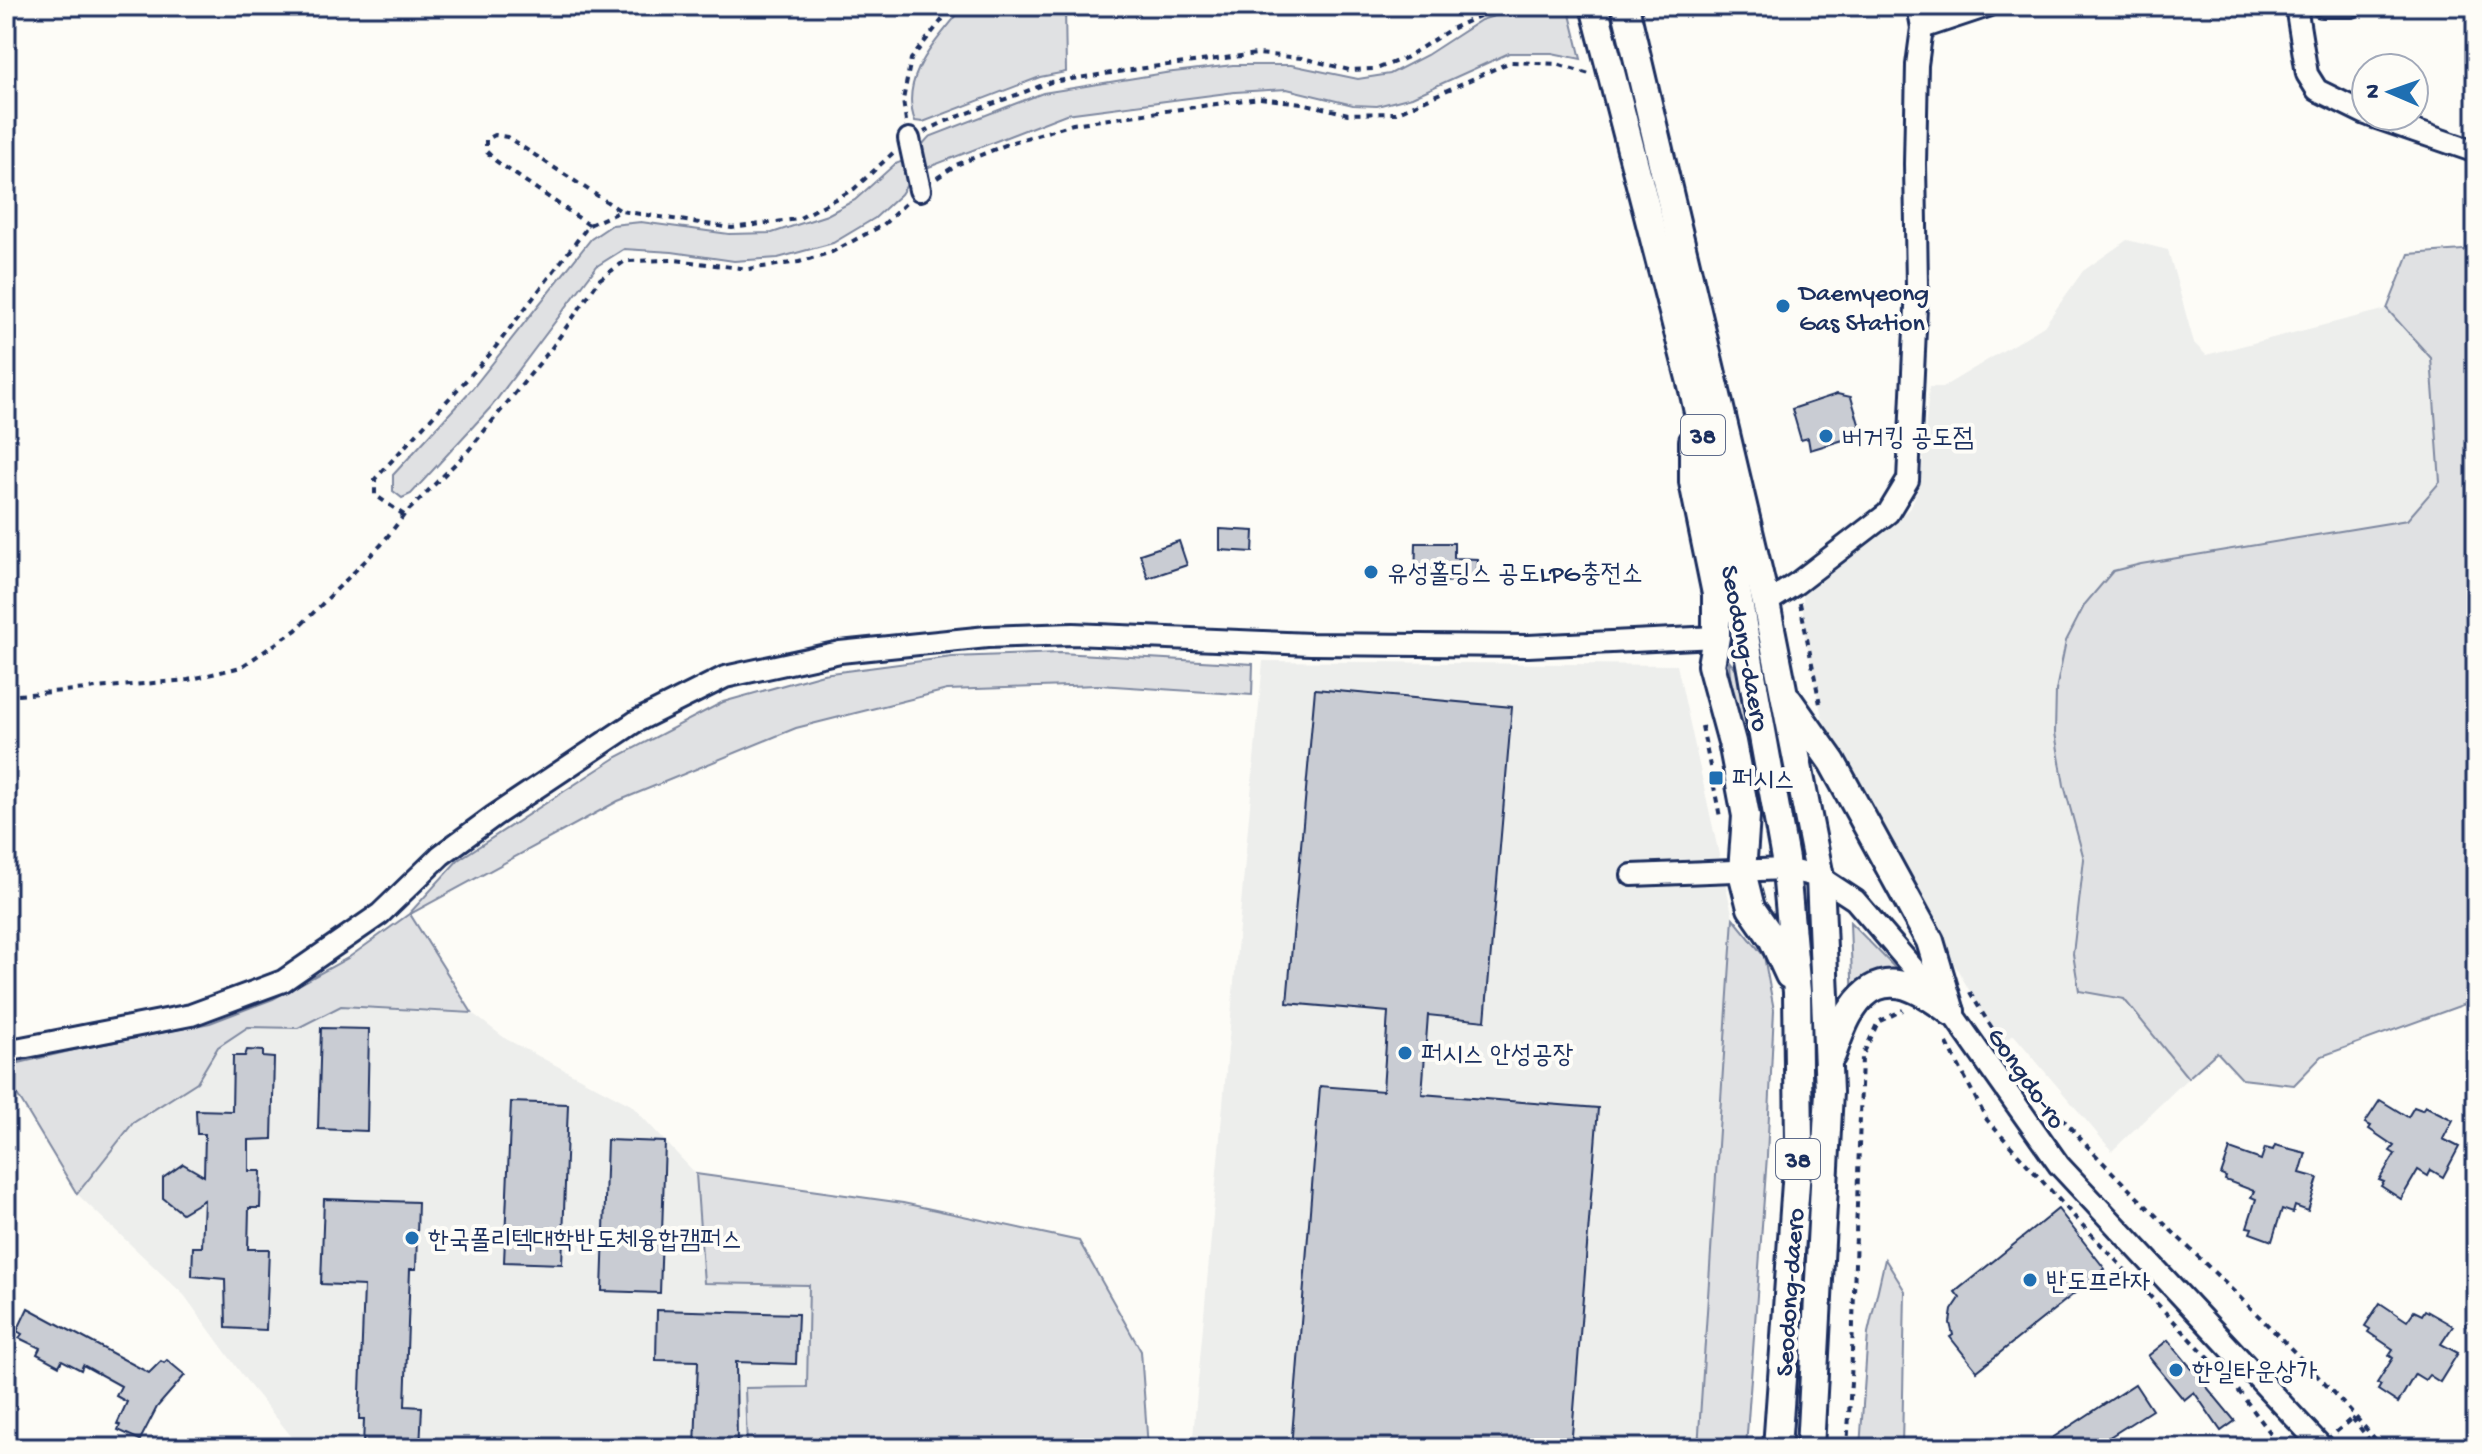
<svg xmlns="http://www.w3.org/2000/svg" width="2482" height="1454" viewBox="0 0 2482 1454" font-family="'Gochi Hand','Poor Story',sans-serif">
<style>
.built{fill:#edeeec}
.green{fill:#e0e1e3;stroke:#7e88a0;stroke-width:2}
.building{fill:#c9ccd3;stroke:#1b2f5e;stroke-width:2}
.lines{fill:none;stroke-linecap:round;stroke-linejoin:round}
.minor-casing{stroke:#1b2f5e;stroke-width:26}
.major-casing{stroke:#1b2f5e;stroke-width:32}
.path{stroke:#1b2f5e;stroke-width:4;stroke-dasharray:6 6;stroke-linecap:butt}
.minor{stroke:#fdfcf7;stroke-width:20}
.major{stroke:#fdfcf7;stroke-width:26}
.path-bridge{stroke:#1b2f5e;stroke-width:4;stroke-dasharray:6 6;stroke-linecap:butt}
.poi-dot{fill:#1f6fb2;stroke:#fdfcf7;stroke-width:3}
.labels{text-anchor:middle;stroke-width:8;stroke-linejoin:round;paint-order:stroke}
.shield{fill:#fdfcf7;stroke:#5f6c8c;stroke-width:2}
.shield-label{font-size:24px;font-weight:bold;fill:#1b2f5e}
.poi-label{font-size:26px;fill:#1b2f5e;stroke:#fdfcf7;text-anchor:start}
.street-label{font-size:26px;fill:#1b2f5e;stroke:#fdfcf7}
</style>
<rect width="100%" height="100%" fill="#fdfcf7"/>
<filter id="ink" filterUnits="userSpaceOnUse"><feTurbulence type="fractalNoise" baseFrequency=".0125" numOctaves="2"/><feDisplacementMap in="SourceGraphic" scale="16" xChannelSelector="R" yChannelSelector="G"/><feConvolveMatrix kernelMatrix="1 2 1 2 8 2 1 2 1" color-interpolation-filters="sRGB"/></filter>
<g filter="url(#ink)">
<g class="built">
<path d="M2127 240 2168 250 2194 343 2206 355 2387 309 2431 357 2440 482 2407 520 2141 564 2113 571 2064 785 2084 859 2073 954 2124 999 2188 1078 2112 1151 2014 1035 2002 1042 1985 1018 1901 870 1822 717 1803 625V589L1892 524 1911 507 1921 481 1929 387H1943L2044 326 2083 271Z"/>
<path d="M1263 661 1677 665 1733 918 1698 1448H1192Z"/>
<path d="M341 1006 472 1013 506 1039 631 1105 696 1174 704 1283 809 1285 808 1388H745L747 1448H301L251 1387 184 1295 77 1194 133 1123 197 1082 218 1047 248 1027 298 1028Z"/>
</g>
<g class="green">
<path d="M964 6H1065L1066 72 1040 77 923 122 915 121C898 76 939 39 964 6Z"/>
<path d="M1527 6H1568L1581 59 1552 53H1509L1412 97 1377 106 1353 105 1287 89 1235 92 1066 114 924 169 920 147 929 137 1043 93 1165 73 1233 65H1291L1358 79 1390 74 1427 55 1481 20Z"/>
<path d="M906 160 910 180 901 194 875 218 833 243 778 258 734 261 672 252 624 249 597 266 491 407 411 494 402 498 393 491V475L472 389 591 239 612 225 641 222 729 234 772 233 827 215 855 200 895 164Z"/>
<path d="M2476 249V1000L2322 1056 2294 1085 2242 1079 2217 1052 2188 1078 2124 999 2079 991 2073 954 2084 859 2064 785 2055 733 2056 690 2066 641 2085 604 2113 571 2141 564 2407 520 2440 482 2431 358 2387 309 2409 254Z"/>
<path d="M1060 653 1253 664 1252 695 1099 685 947 690 796 728 618 801 410 914 472 1013 341 1006 298 1028 248 1027 218 1047 197 1082 133 1123 77 1194 6 1076V1066L74 1050 210 1023 273 999 348 958 409 914 458 860 617 757 723 702 823 674 952 657Z"/>
<path d="M1729 661 1737 671 1767 809 1756 811 1730 676Z"/>
<path d="M1733 918 1764 956 1774 1010 1767 1156 1746 1448H1698Z"/>
<path d="M1850 922 1905 978 1853 1006Z"/>
<path d="M696 1174 903 1203 1079 1241 1141 1351 1148 1448H747L745 1388 807 1387 809 1285 704 1283Z"/>
<path d="M1885 1259 1905 1291 1902 1448H1860L1868 1333Z"/>
</g>
<g class="building">
<path d="M1837 394 1851 397 1859 424 1857 433 1853 437 1810 450 1808 438 1801 440 1792 409Z"/>
<path d="M1220 529 1254 531 1253 552 1220 550Z"/>
<path d="M1179 541 1187 565 1148 578 1140 554Z"/>
<path d="M1416 543H1454V558L1478 559 1477 582 1415 581Z"/>
<path d="M1315 689 1512 707 1485 1021 1428 1015 1422 1094 1598 1108 1571 1448H1291L1320 1086 1383 1091 1388 1012 1287 1003Z"/>
<path d="M321 1028 369 1029 367 1131 318 1129Z"/>
<path d="M247 1050 263 1051V1057L274 1058 272 1139 249 1140V1171H261L260 1208H249L248 1249H269L266 1330 226 1328 225 1279 192 1276 193 1247H202L204 1200 182 1213 163 1198V1178L183 1164 204 1176 205 1134H197L196 1110 232 1111 233 1056H245Z"/>
<path d="M2380 1100 2408 1117 2414 1107 2422 1110 2425 1106 2453 1120 2443 1139 2459 1147 2443 1177 2431 1170 2428 1176 2418 1170 2401 1199 2381 1186 2384 1182 2379 1180 2395 1154 2390 1151 2394 1146 2369 1129 2371 1126 2365 1123Z"/>
<path d="M511 1102 568 1104 562 1264 504 1262Z"/>
<path d="M607 1140 665 1142 660 1293 602 1291Z"/>
<path d="M2275 1145 2306 1153 2300 1173 2318 1178 2308 1211 2295 1206 2293 1213 2282 1209 2272 1241 2250 1233 2252 1228 2247 1227 2256 1199 2251 1197 2254 1191 2225 1180 2226 1177 2221 1175 2230 1149 2261 1160 2265 1148 2273 1150Z"/>
<path d="M324 1199 418 1202 416 1269H410L405 1406 422 1407 420 1448H363L364 1419H359L364 1286 321 1284Z"/>
<path d="M2058 1209 2105 1269 1977 1371 1950 1337 1953 1335 1950 1323 1952 1310 1960 1298 1955 1292Z"/>
<path d="M2380 1303 2407 1321 2414 1311 2422 1315 2425 1310 2453 1326 2441 1344 2458 1353 2440 1382 2429 1375 2425 1380 2415 1374 2398 1403 2378 1390 2381 1385 2377 1383 2393 1358 2389 1355 2393 1349 2368 1332 2370 1329 2365 1326Z"/>
<path d="M28 1308 149 1373 161 1361 164 1363 167 1360 185 1375 157 1407 140 1440 118 1430 120 1425 117 1424 127 1402 116 1396 121 1386 83 1365 81 1370 62 1360 59 1366 37 1354 40 1348 19 1338 22 1334 17 1331Z"/>
<path d="M657 1310 798 1314 796 1364 736 1362 737 1448H695L698 1361 656 1360Z"/>
<path d="M2168 1340 2235 1421 2221 1431 2194 1392 2184 1400 2148 1356Z"/>
<path d="M2135 1384 2152 1410 2092 1448H2037Z"/>
</g>
<g class="lines">
<defs>
<g id="minor">
<path d="M2296 6 2307 74 2317 90 2366 114"/>
<path d="M2322 6H2352"/>
<path d="M1922 28 1988 6"/>
<path d="M2371 116 2476 152"/>
<path d="M909 139 920 190"/>
<path d="M1766 603 1797 583 1888 513 1908 480 1917 286 1915 164 1917 65 1922 28 1918 6"/>
<path d="M1632 875 1785 869 1820 877 1855 900 1951 1012 2059 1165 2323 1448"/>
<path d="M6 1051 191 1015 283 981 380 914 441 855 494 816 635 722 725 677 840 652 987 637 1073 634 1311 644 1528 646 1716 637"/>
</g>
<g id="major">
<path d="M1594 6 1694 394 1735 580 1785 859 1797 992 1799 1141 1777 1448"/>
<path d="M1625 6 1766 603 1820 877 1829 1092 1810 1448"/>
<path d="M1693 441V482L1716 594V637L1711 665 1732 742 1746 816 1742 872 1751 908 1772 938 1789 975"/>
<path d="M1789 701 1832 762 1930 941 1951 1012"/>
<path d="M1832 1055C1838 1040 1843 1021 1853 1008 1882 965 1918 987 1951 1012"/>
</g>
</defs>
<use href="#minor" class="minor-casing"/>
<use href="#major" class="major-casing"/>
<g class="path">
<path d="M906 121 903 100 911 59 953 6"/>
<path d="M924 132 944 122 1051 82 1152 67 1257 54 1303 58 1349 70 1376 69 1405 58 1451 29 1501 6"/>
<path d="M937 178 956 165 1013 142 1073 124 1259 98 1302 103 1348 114 1396 113 1510 62 1557 64 1589 74"/>
<path d="M589 225 496 161 486 151V140L495 135 507 137 621 211"/>
<path d="M404 515 375 495V479L491 353 589 225 621 211 732 228 798 219 854 189 894 152"/>
<path d="M1800 603 1820 704"/>
<path d="M6 696 188 680 241 667 296 630 381 545 404 515 468 451 551 349 600 279 625 261 675 260 748 269 799 262 832 252 883 225 908 201"/>
<path d="M1702 726 1720 817"/>
<path d="M1970 992C2025 1089 2104 1165 2183 1242 2252 1309 2320 1375 2383 1448"/>
<path d="M1947 1043 1987 1120 2071 1213 2222 1372"/>
<path d="M2231 1381 2282 1448"/>
<path d="M2352 1418 2376 1448"/>
<path d="M1847 1448 1851 1382 1862 1057 1878 1022 1903 1010"/>
</g>
<use href="#minor" class="minor"/>
<use href="#major" class="major"/>
<path class="path-bridge" d="M2318 1448 2352 1418"/>
</g>
</g>
<g class="poi-dot">
<circle cx="1783" cy="306" r="8"/>
<circle cx="1826" cy="436" r="8"/>
<circle cx="1371" cy="572" r="8"/>
<rect x="1708" y="770" width="16" height="16" rx="4"/>
<circle cx="1405" cy="1053" r="8"/>
<circle cx="412" cy="1238" r="8"/>
<circle cx="2030" cy="1280" r="8"/>
<circle cx="2176" cy="1370" r="8"/>
</g>
<g class="labels">
<g class="shield">
<rect x="1681" y="415" width="44" height="40" rx="6"/>
<rect x="1776" y="1139" width="44" height="40" rx="6"/>
</g>
<g class="shield-label">
<text x="1703" y="443">38</text>
<text x="1798" y="1167">38</text>
</g>
<g class="poi-label">
<text x="1799" y="300">Daemyeong<tspan x="1799" dy="30">Gas Station</tspan></text>
<text x="1842" y="445">버거킹 공도점</text>
<text x="1387" y="581">유성홀딩스 공도LPG충전소</text>
<text x="1732" y="787">퍼시스</text>
<text x="1421" y="1062">퍼시스 안성공장</text>
<text x="428" y="1247">한국폴리텍대학반도체융합캠퍼스</text>
<text x="2046" y="1289">반도프라자</text>
<text x="2192" y="1379">한일타운상가</text>
</g>
<g class="street-label">
<text transform="translate(1747 648) rotate(79)" y="9">Seodong-daero</text>
<text transform="translate(2028 1077) rotate(55)" y="9">Gongdo-ro</text>
<text transform="translate(1788 1292) rotate(-86)" y="9">Seodong-daero</text>
</g>
</g>
<rect width="2482" height="1454" fill="none" stroke="#fdfcf7" stroke-width="32"/>
<rect x="16" y="16" width="2450" height="1422" fill="none" stroke="#1b2f5e" stroke-width="3" filter="url(#ink)"/>
<g transform="translate(2390 92) rotate(272)"><circle r="38" fill="#fdfcf7" stroke="#a3aaba" stroke-width="2"/>
<path d="M0-6L14 30L0 20L-14 30Z" fill="#1f6fb2"/>
<text y="-12" font-size="22" font-weight="bold" text-anchor="middle" fill="#1b2f5e">N</text>
</g>
</svg>
